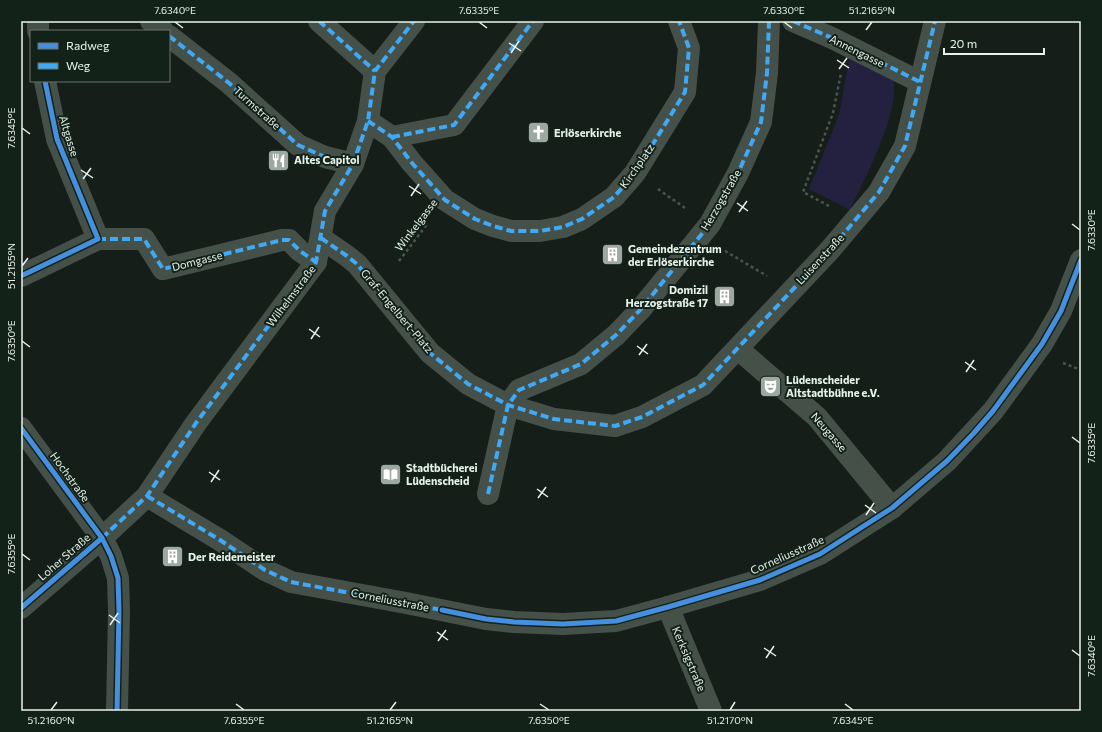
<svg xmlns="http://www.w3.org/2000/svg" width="1102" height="732" viewBox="0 0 1102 732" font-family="Commissioner,sans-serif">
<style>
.park{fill:#242140}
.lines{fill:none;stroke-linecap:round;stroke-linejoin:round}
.path{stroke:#4b544e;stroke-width:2.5;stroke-dasharray:3 3;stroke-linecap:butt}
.minor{stroke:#455049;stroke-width:22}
.quiet{stroke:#3fa9f5;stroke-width:4;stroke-dasharray:8 4;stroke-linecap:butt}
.cycleway-casing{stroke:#132218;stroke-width:8}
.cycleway{stroke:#468fdf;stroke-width:5}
.ticks{fill:none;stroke:#e8f2eb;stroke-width:1.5}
.labels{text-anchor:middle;stroke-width:4;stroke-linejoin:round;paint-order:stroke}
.street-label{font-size:11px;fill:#e8f2eb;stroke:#132218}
.poi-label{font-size:11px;font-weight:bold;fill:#e8f2eb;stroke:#132218;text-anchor:start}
.neatline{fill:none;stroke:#e8f2eb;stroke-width:1.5}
.ticks-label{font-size:10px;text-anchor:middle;fill:#e8f2eb}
</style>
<rect width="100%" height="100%" fill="#161e19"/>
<path class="park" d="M850 54C857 58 884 69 889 73 910 95 861 186 850 210L809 189 839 115Z"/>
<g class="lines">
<g class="path">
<path d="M658 189 685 208"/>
<path d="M829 206 803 192 833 113 841 73"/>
<path d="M725 251 767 276"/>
<path d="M399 261 428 223"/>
<path d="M1063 363 1081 370"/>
</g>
<g class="minor">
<path d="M38 21V31"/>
<path d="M151 21 163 31"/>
<path d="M319 21 375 71"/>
<path d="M793 21 832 38 920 82"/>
<path d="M169 36 229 83 298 145 325 157 353 164"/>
<path d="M45 81 57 139 98 239"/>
<path d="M368 121 392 137 412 163 445 200 475 219 493 226 511 231H540L563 227 582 219 614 197 635 173 685 92 689 48 679 21"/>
<path d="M392 137 454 125 533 21"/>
<path d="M321 238 347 256 357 264 430 353 468 384 508 405 554 419 615 426 642 417 703 385 829 251 879 192 905 146 935 21"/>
<path d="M21 276 98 239H144L163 269 282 240H289L300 251 316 262"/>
<path d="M738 349 817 417 892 508"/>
<path d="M21 428 102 538 111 556 118 578 119 611 117 711"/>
<path d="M488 494 508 405 519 390 581 364 616 335 640 310 710 224 738 173 761 122 767 73 769 21"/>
<path d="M147 496 220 540 265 570 291 582 406 603 486 619 514 622 563 624 616 621 668 607 760 580 820 554 892 508 947 461 993 411 1042 344 1061 311 1081 260"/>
<path d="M668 607 711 711"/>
<path d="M21 608 102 538 147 496 196 423 316 262 325 211 353 164 368 121 375 71 414 21"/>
</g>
<g class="quiet">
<path d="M319 21 375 71"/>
<path d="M793 21 832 38 920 82"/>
<path d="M169 36 229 83 298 145 325 157 353 164"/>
<path d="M368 121 392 137 412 163 445 200 475 219 493 226 511 231H540L563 227 582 219 614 197 635 173 685 92 689 48 679 21"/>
<path d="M392 137 454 125 533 21"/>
<path d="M321 238 347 256 357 264 430 353 468 384 508 405 554 419 615 426 642 417 703 385 829 251 879 192 905 146 935 21"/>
<path d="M98 239H144L163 269 282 240H289L300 251 316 262"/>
<path d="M488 494 508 405 519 390 581 364 616 335 640 310 710 224 738 173 761 122 767 73 769 21"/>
<path d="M147 496 220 540 265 570 291 582 442 610"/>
<path d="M102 538 147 496 196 423 316 262 325 211 353 164 368 121 375 71 414 21"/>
</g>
<defs>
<g id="cycleway">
<path d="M21 276 98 239 57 139 45 81"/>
<path d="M21 428 102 538 111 556 118 578 119 611 117 711"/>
<path d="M21 608 102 538"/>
<path d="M442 610 486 619 514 622 563 624 616 621 668 607 760 580 820 554 892 508 947 461 973 434 993 411 1042 344 1061 311 1081 260"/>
</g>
</defs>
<use href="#cycleway" class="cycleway-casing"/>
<use href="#cycleway" class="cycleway"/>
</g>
<path class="ticks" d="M175 22 183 28M479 22 487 28M784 22 792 28M866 30 872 22M509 43 521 51M511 53 519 41M837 60 849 68M839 69 847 58M22 128 30 134M81 170 93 178M83 179 91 168M409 186 421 194M411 196 419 184M737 203 748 211M739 212 747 201M1072 224 1080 230M22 266 28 258M309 329 320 337M311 339 319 327M22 341 30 347M637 346 648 354M639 355 647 344M965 362 976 370M966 372 974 360M1072 437 1080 443M209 472 220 480M211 482 219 470M537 489 548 497M538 498 546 487M865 505 876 513M866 515 874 503M22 554 30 560M109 615 120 623M110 625 118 613M437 632 448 640M438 641 446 630M764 648 776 656M1072 650 1080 656M766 658 774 646M236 704 244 710M540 704 549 710M845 704 853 710M51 710 57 702M390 710 396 702M730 710 735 702"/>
<defs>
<symbol id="church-square" viewBox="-11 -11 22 22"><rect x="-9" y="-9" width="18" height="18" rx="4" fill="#9ea8a2" stroke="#132218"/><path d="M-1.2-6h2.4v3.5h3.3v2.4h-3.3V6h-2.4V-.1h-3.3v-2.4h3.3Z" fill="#fff"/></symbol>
<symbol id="restaurant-square" viewBox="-11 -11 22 22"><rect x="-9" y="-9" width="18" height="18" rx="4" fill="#9ea8a2" stroke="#132218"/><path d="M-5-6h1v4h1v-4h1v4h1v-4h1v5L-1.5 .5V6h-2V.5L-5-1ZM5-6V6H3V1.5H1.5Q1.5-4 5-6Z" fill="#fff"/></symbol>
<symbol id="building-square" viewBox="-11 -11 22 22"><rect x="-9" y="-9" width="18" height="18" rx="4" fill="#9ea8a2" stroke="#132218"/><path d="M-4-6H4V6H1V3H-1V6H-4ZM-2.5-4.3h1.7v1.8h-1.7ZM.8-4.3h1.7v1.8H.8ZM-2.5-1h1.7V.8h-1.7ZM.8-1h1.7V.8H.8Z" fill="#fff"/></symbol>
<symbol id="theatre-square" viewBox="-11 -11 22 22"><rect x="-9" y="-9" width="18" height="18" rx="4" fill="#9ea8a2" stroke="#132218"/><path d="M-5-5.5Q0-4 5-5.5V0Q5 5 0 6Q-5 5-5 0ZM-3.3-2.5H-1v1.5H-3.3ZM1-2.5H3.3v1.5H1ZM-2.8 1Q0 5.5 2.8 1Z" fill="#fff"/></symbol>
<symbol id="library-square" viewBox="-11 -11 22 22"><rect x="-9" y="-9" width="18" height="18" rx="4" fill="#9ea8a2" stroke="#132218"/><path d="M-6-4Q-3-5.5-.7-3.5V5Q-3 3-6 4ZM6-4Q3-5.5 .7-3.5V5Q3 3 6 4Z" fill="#fff"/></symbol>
</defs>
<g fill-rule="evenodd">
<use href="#church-square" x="526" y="120" width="25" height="25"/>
<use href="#restaurant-square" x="266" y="148" width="25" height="25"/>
<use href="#building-square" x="600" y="242" width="25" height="25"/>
<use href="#building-square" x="712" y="284" width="25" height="25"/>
<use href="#theatre-square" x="758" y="374" width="25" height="25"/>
<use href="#library-square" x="378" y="462" width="25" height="25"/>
<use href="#building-square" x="160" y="544" width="25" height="25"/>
</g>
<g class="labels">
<g class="street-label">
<text transform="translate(857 51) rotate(26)" y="4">Annengasse</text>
<text transform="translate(257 108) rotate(42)" y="4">Turmstraße</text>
<text transform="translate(69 136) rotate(73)" y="4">Altgasse</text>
<text transform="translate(637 166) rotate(-55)" y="4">Kirchplatz</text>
<text transform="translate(721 200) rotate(-60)" y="4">Herzogstraße</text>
<text transform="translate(416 225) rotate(-53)" y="4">Winkelgasse</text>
<text transform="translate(820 259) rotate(-47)" y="4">Luisenstraße</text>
<text transform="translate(197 261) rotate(-14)" y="4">Domgasse</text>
<text transform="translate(291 296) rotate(-53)" y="4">Wilhelmstraße</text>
<text transform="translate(397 311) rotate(50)" y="4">Graf-Engelbert-Platz</text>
<text transform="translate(829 432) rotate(49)" y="4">Neugasse</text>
<text transform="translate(70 477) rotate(54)" y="4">Hochstraße</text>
<text transform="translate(787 555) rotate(-24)" y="4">Corneliusstraße</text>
<text transform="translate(64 557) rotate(-41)" y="4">Loher Straße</text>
<text transform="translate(390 600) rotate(11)" y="4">Corneliusstraße</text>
<text transform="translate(689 659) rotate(67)" y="4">Kerksigstraße</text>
</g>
<g class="poi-label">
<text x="554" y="137">Erlöserkirche</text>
<text x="294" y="164">Altes Capitol</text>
<text x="628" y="253">Gemeindezentrum<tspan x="628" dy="13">der Erlöserkirche</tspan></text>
<text x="708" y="294" text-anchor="end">Domizil<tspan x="708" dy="13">Herzogstraße 17</tspan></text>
<text x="786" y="384">Lüdenscheider<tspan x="786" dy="13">Altstadtbühne e.V.</tspan></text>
<text x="406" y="472">Stadtbücherei<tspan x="406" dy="13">Lüdenscheid</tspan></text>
<text x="188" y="561">Der Reidemeister</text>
</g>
</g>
<rect width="1102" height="732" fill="none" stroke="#132218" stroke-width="44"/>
<rect x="30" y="30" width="140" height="52" fill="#132218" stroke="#68756c"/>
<rect x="38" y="43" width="20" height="6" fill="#468fdf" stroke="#68756c"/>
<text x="66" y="50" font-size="12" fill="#e8f2eb">Radweg</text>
<rect x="38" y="63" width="20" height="6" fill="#3fa9f5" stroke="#68756c"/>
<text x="66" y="70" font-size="12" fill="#e8f2eb">Weg</text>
<path d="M944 48v6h100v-6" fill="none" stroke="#e8f2eb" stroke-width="2"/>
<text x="950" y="48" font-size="12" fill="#e8f2eb" stroke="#132218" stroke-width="3" paint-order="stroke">20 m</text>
<rect x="22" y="22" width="1058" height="688" class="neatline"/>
<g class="ticks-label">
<text x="175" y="14">7.6340°E</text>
<text x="479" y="14">7.6335°E</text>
<text x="784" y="14">7.6330°E</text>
<text x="872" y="14">51.2165°N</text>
<text transform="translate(11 128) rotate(-90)" y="4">7.6345°E</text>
<text transform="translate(1091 230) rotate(-90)" y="4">7.6330°E</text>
<text transform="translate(11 266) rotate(-90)" y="4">51.2155°N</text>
<text transform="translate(11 341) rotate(-90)" y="4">7.6350°E</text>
<text transform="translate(1091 443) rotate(-90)" y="4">7.6335°E</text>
<text transform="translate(11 554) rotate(-90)" y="4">7.6355°E</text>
<text transform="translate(1091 656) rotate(-90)" y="4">7.6340°E</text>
<text x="51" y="724">51.2160°N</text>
<text x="244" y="724">7.6355°E</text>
<text x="390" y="724">51.2165°N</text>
<text x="549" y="724">7.6350°E</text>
<text x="730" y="724">51.2170°N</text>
<text x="853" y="724">7.6345°E</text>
</g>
</svg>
